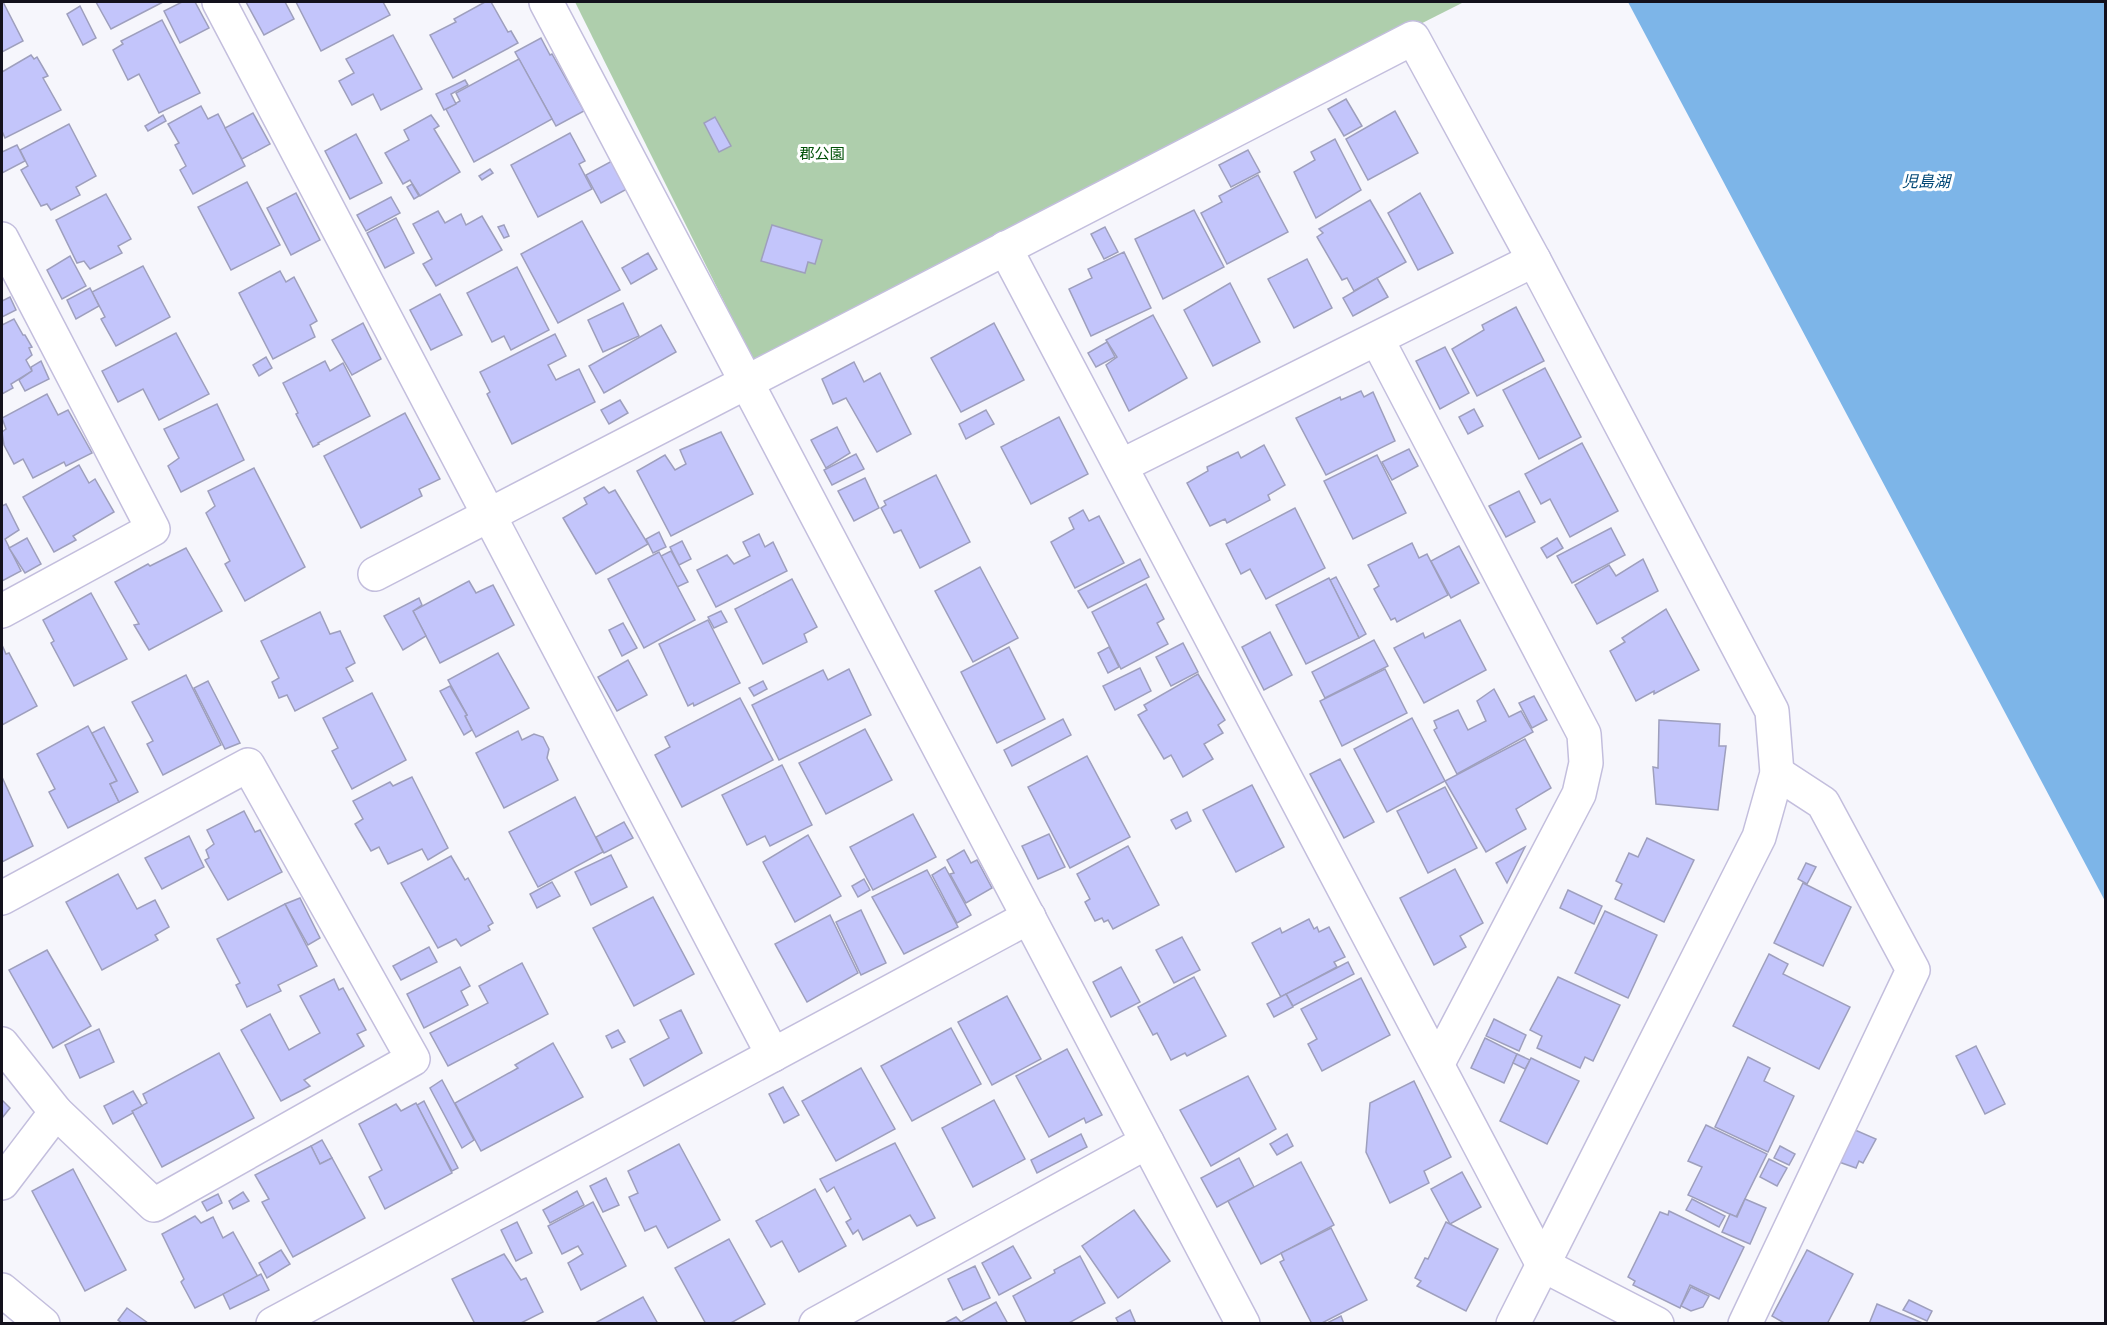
<svg xmlns="http://www.w3.org/2000/svg" width="2107" height="1325" viewBox="0 0 2107 1325" font-family="Lato,'Noto Sans JP',sans-serif">
<style>
.green{fill:#aeceac}
.water{fill:#7db5e8}
.building{fill:#c3c5fb;stroke:#9e9fbd;stroke-width:1.5}
.lines{fill:none;stroke-linecap:round;stroke-linejoin:round}
.minor-casing{stroke:#c3bedd;stroke-width:36}
.tertiary-casing{stroke:#c3bedd;stroke-width:36}
.minor{stroke:#fff;stroke-width:33}
.tertiary{stroke:#fff;stroke-width:33}
.labels{text-anchor:middle;stroke-width:6;stroke-linejoin:round;paint-order:stroke}
.park-label{font-size:15px;fill:#005107;stroke:#fff}
.water-label{font-size:16px;font-style:italic;fill:#034876;stroke:#fff}
</style>
<rect width="100%" height="100%" fill="#f6f6fc"/>
<path class="green" d="M575 2H1464L753 360Z"/>
<path class="water" d="M1628 2H2105V901Z"/>
<g class="building">
<path d="M2 2H3L23 41 2 52Z"/>
<path d="M96 2H163L111 29Z"/>
<path d="M182 2H195L209 28 180 43 164 11Z"/>
<path d="M246 2H285L294 19 264 35Z"/>
<path d="M296 2H383L390 15 321 51Z"/>
<path d="M485 2H491L508 32 511 31 518 43 453 78 430 35 456 22 454 19Z"/>
<path d="M80 6 96 38 83 45 67 14Z"/>
<path d="M162 20 200 93 159 113 139 74 128 80 113 50 123 44 121 41Z"/>
<path d="M393 35 422 89 381 110 373 94 352 105 339 81 354 73 346 59Z"/>
<path d="M541 38 550 55 552 54 584 111 556 126 515 52Z"/>
<path d="M31 55 34 59 37 57 48 76 43 78 61 110 5 138 2 131V72Z"/>
<path d="M519 59 552 119 474 162 446 109 460 101 456 93Z"/>
<path d="M465 80 468 85 451 94 456 104 444 110 436 94Z"/>
<path d="M1346 99 1362 126 1344 136 1328 109Z"/>
<path d="M201 106 208 119 218 114 245 166 193 194 180 170 186 166 175 145 179 143 168 124Z"/>
<path d="M1395 111 1418 153 1368 180 1346 139Z"/>
<path d="M253 113 270 144 242 159 225 128Z"/>
<path d="M163 115 166 121 148 131 145 126Z"/>
<path d="M431 115 439 126 434 129 460 172 420 196 410 180 403 184 385 153 409 140 404 130Z"/>
<path d="M715 117 731 146 719 152 704 123Z"/>
<path d="M69 124 96 176 76 187 80 195 51 210 47 204 41 206 21 170 28 166 20 150Z"/>
<path d="M570 133 585 161 579 164 592 189 538 217 511 165Z"/>
<path d="M356 134 382 183 350 199 325 151Z"/>
<path d="M1335 139 1361 190 1316 218 1294 172 1315 160 1311 152Z"/>
<path d="M17 145 25 161 2 173V152Z"/>
<path d="M1248 150 1260 172 1231 187 1219 165Z"/>
<path d="M612 161 627 189 601 203 586 175Z"/>
<path d="M490 169 493 173 482 180 479 176Z"/>
<path d="M1258 175 1288 232 1227 264 1201 213 1222 202 1219 196Z"/>
<path d="M247 182 280 245 231 270 198 207Z"/>
<path d="M412 184 419 196 414 199 407 187Z"/>
<path d="M296 193 320 240 291 255 267 208Z"/>
<path d="M1420 193 1453 253 1418 270 1388 213Z"/>
<path d="M106 194 131 239 118 246 122 253 90 269 84 261 77 263 56 220Z"/>
<path d="M391 197 400 213 366 231 357 215Z"/>
<path d="M1370 200 1406 262 1354 291 1347 278 1342 280 1317 237 1323 233 1319 229Z"/>
<path d="M1194 210 1224 267 1163 299 1135 239Z"/>
<path d="M438 211 445 223 461 214 466 225 482 216 502 250 436 286 423 264 432 259 413 224Z"/>
<path d="M396 218 414 253 385 268 367 233Z"/>
<path d="M582 221 620 290 558 323 521 254Z"/>
<path d="M504 225 509 236 504 238 498 227Z"/>
<path d="M772 225 822 240 815 264 808 262 805 273 761 261Z"/>
<path d="M1105 227 1118 252 1104 259 1091 234Z"/>
<path d="M1124 252 1151 308 1091 336 1069 289 1092 278 1088 269Z"/>
<path d="M648 253 657 269 631 284 622 268Z"/>
<path d="M70 256 86 286 62 299 47 270Z"/>
<path d="M1307 259 1332 308 1294 328 1268 279Z"/>
<path d="M143 266 170 317 116 346 101 319 105 317 92 292Z"/>
<path d="M517 267 549 330 511 350 504 336 492 342 467 293Z"/>
<path d="M280 271 286 282 294 277 317 321 310 325 315 337 273 359 239 293Z"/>
<path d="M1377 278 1388 297 1353 316 1343 298Z"/>
<path d="M1230 283 1260 342 1213 366 1184 310Z"/>
<path d="M90 288 99 306 76 319 67 300Z"/>
<path d="M440 294 462 335 431 350 410 310Z"/>
<path d="M10 297 16 310 2 317V301Z"/>
<path d="M623 303 639 336 603 352 588 320Z"/>
<path d="M1516 307 1544 361 1477 396 1452 349 1484 330 1482 325Z"/>
<path d="M1153 315 1187 378 1129 411 1106 365 1117 357 1106 340Z"/>
<path d="M14 319 23 335H25L32 347 29 348 32 355 26 360 32 371 11 384 13 388 2 394V325Z"/>
<path d="M363 323 381 359 352 375 332 340Z"/>
<path d="M994 323 1024 380 961 412 931 358Z"/>
<path d="M661 325 676 352 604 393 589 366Z"/>
<path d="M176 333 209 394 159 420 143 389 118 402 102 371Z"/>
<path d="M555 334 566 356 548 365 556 380 579 369 595 402 512 444 487 394 490 392 480 372Z"/>
<path d="M1107 342 1115 357 1096 367 1088 353Z"/>
<path d="M1445 347 1469 393 1440 409 1416 361Z"/>
<path d="M266 357 272 368 259 376 253 365Z"/>
<path d="M41 361 49 379 25 391 19 380 32 371 31 367Z"/>
<path d="M325 361 330 371 343 363 370 416 318 443 319 444 313 447 296 414 298 413 283 383Z"/>
<path d="M854 362 864 382 880 373 911 434 877 452 846 398 833 404 822 379Z"/>
<path d="M1545 368 1581 437 1539 459 1503 390Z"/>
<path d="M1361 391 1364 397 1373 392 1395 441 1326 475 1296 418 1340 397 1341 400Z"/>
<path d="M47 394 58 415 68 410 92 453 66 466 64 462 33 478 23 459 14 464 4 445 2 432 6 429 2 418Z"/>
<path d="M620 400 628 413 609 424 601 410Z"/>
<path d="M217 404 244 460 181 492 168 466 179 458 164 429Z"/>
<path d="M1474 409 1483 426 1468 434 1459 417Z"/>
<path d="M986 410 994 424 966 439 959 424Z"/>
<path d="M405 413 440 479 419 489 422 496 361 528 324 456Z"/>
<path d="M1059 417 1088 474 1031 504 1001 447Z"/>
<path d="M837 427 850 453 826 468 811 440Z"/>
<path d="M721 432 753 494 671 536 637 471 665 455 675 470 686 464 680 450Z"/>
<path d="M1582 443 1618 511 1570 537 1550 499 1541 504 1525 474Z"/>
<path d="M1264 445 1285 485 1268 495 1270 500 1227 523 1225 519 1210 526 1187 483 1208 471 1207 467 1238 452 1241 458Z"/>
<path d="M1409 449 1418 466 1392 480 1382 462Z"/>
<path d="M856 454 864 469 832 485 824 470Z"/>
<path d="M1377 455 1406 513 1353 539 1324 481Z"/>
<path d="M79 465 89 483 95 479 114 512 73 536 76 540 54 552 23 497Z"/>
<path d="M254 468 305 567 245 601 225 564 230 561 206 513 215 506 208 491Z"/>
<path d="M936 475 970 542 920 568 901 530 894 533 881 508 886 505 884 501Z"/>
<path d="M865 478 879 508 854 521 838 491Z"/>
<path d="M604 487 609 493 615 490 648 544 596 574 563 518 587 504 584 498Z"/>
<path d="M1519 491 1535 522 1506 537 1489 506Z"/>
<path d="M6 504 19 530 5 539 21 571 2 581V506Z"/>
<path d="M1295 508 1325 568 1266 599 1250 569 1241 574 1226 544Z"/>
<path d="M1083 510 1089 521 1099 516 1124 563 1075 588 1051 542 1074 529 1069 518Z"/>
<path d="M1611 528 1625 555 1572 583 1557 556Z"/>
<path d="M659 532 666 547 653 553 646 539Z"/>
<path d="M759 534 765 547 773 542 787 571 716 607 697 570 727 555 734 564 750 556 743 542Z"/>
<path d="M27 538 41 564 25 573 9 548Z"/>
<path d="M1557 538 1563 548 1547 558 1541 548Z"/>
<path d="M682 541 691 559 679 565 670 547Z"/>
<path d="M1412 543 1419 558 1427 554 1448 595 1397 622 1395 618 1391 620 1374 589 1379 586 1368 565Z"/>
<path d="M1459 546 1479 583 1451 598 1431 561Z"/>
<path d="M186 548 222 611 149 650 134 625 139 624 115 582 148 564 150 566Z"/>
<path d="M671 551 688 582 677 587 661 556Z"/>
<path d="M659 552 695 620 644 648 608 579Z"/>
<path d="M1140 559 1149 577 1088 608 1078 591Z"/>
<path d="M1643 559 1658 591 1597 624 1575 585 1609 565 1616 576Z"/>
<path d="M980 567 1018 638 973 662 935 591Z"/>
<path d="M1336 577 1366 634 1359 638 1330 580Z"/>
<path d="M1329 578 1359 638 1306 664 1276 605Z"/>
<path d="M792 579 817 627 804 634 807 642 763 664 735 609Z"/>
<path d="M469 581 476 593 493 585 514 625 440 663 413 611Z"/>
<path d="M1146 584 1164 619 1157 623 1168 644 1121 669 1092 612Z"/>
<path d="M91 593 127 659 74 686 51 643 54 641 43 620Z"/>
<path d="M419 598 422 605 413 611 426 636 403 650 384 616Z"/>
<path d="M1666 609 1699 670 1654 694V691L1636 701 1610 651 1625 642 1622 638Z"/>
<path d="M721 611 727 622 714 628 708 617Z"/>
<path d="M320 612 330 634 340 631 355 663 346 668 353 681 295 711 287 695 279 698 272 682 279 678 261 641Z"/>
<path d="M708 620 740 683 694 706 693 703 688 706 659 644Z"/>
<path d="M1460 620 1486 670 1424 703 1394 648 1423 633 1425 638Z"/>
<path d="M623 623 637 648 622 656 609 630Z"/>
<path d="M1270 632 1292 675 1264 690 1242 647Z"/>
<path d="M1374 640 1388 666 1325 698 1312 672Z"/>
<path d="M1183 643 1198 672 1171 686 1156 657Z"/>
<path d="M2 645 6 654 9 653 37 706 2 725Z"/>
<path d="M1009 647 1045 719 997 743 961 672Z"/>
<path d="M1109 647 1119 667 1108 673 1098 653Z"/>
<path d="M498 653 529 708 476 737 465 716 467 715 448 680Z"/>
<path d="M628 660 647 695 617 711 598 677Z"/>
<path d="M1140 668 1151 691 1115 710 1103 686Z"/>
<path d="M849 669 871 715 779 760 752 705 823 670 828 680Z"/>
<path d="M1385 669 1407 713 1342 746 1320 701Z"/>
<path d="M1198 674 1225 720 1218 725 1223 733 1204 744 1213 759 1183 777 1171 755 1164 759 1138 715 1147 710 1144 705Z"/>
<path d="M186 675 221 745 163 775 147 744 153 741 132 702Z"/>
<path d="M208 681 240 743 225 749 194 688Z"/>
<path d="M763 681 767 689 754 696 749 688Z"/>
<path d="M450 686 467 715 465 716 472 730 464 735 440 691Z"/>
<path d="M1494 689 1509 717 1521 711 1533 732 1457 774 1434 730 1437 728 1434 721 1458 710 1468 730 1486 721 1477 701Z"/>
<path d="M372 693 406 760 352 789 332 751 338 748 323 718Z"/>
<path d="M1534 696 1547 720 1532 728 1519 703Z"/>
<path d="M740 698 773 760 682 807 655 755 670 747 665 737Z"/>
<path d="M1412 718 1445 781 1387 812 1354 749Z"/>
<path d="M1063 719 1071 735 1012 766 1004 750Z"/>
<path d="M1659 720 1720 724 1719 746H1726L1718 810 1656 804 1653 767 1658 768Z"/>
<path d="M88 726 117 781 110 784 119 802 68 828 49 792 55 789 37 754Z"/>
<path d="M104 727 138 792 119 802 110 784 117 781 92 733Z"/>
<path d="M865 729 892 780 826 814 799 763Z"/>
<path d="M518 731 522 740 534 734 543 737 549 749 547 758 558 780 504 808 476 753Z"/>
<path d="M1525 739 1551 788 1516 809 1526 829 1486 852 1445 781Z"/>
<path d="M1087 756 1130 837 1070 868 1028 787Z"/>
<path d="M1340 759 1374 822 1344 838 1310 774Z"/>
<path d="M782 765 812 825 770 846 765 836 747 845 722 795Z"/>
<path d="M2 777 33 846 2 862Z"/>
<path d="M412 777 448 848 428 860 422 849 388 864 379 847 371 851 355 824 363 819 353 801 390 782 393 786Z"/>
<path d="M1252 785 1284 847 1236 872 1203 810Z"/>
<path d="M1445 787 1477 848 1428 873 1397 811Z"/>
<path d="M575 797 603 852 538 887 509 832Z"/>
<path d="M244 811 255 832 260 830 282 872 228 900 205 860 209 858 206 850 214 844 207 830Z"/>
<path d="M1187 812 1191 821 1176 829 1171 820Z"/>
<path d="M913 814 936 857 873 890 850 847Z"/>
<path d="M624 822 633 838 604 853 596 837Z"/>
<path d="M1049 834 1065 867 1038 879 1022 846Z"/>
<path d="M808 835 841 896 795 922 763 862Z"/>
<path d="M189 836 204 867 162 889 145 858Z"/>
<path d="M1647 838 1694 860 1664 922 1615 899 1622 884 1616 881 1629 853 1638 857Z"/>
<path d="M1128 846 1159 905 1113 929 1108 920 1104 922 1102 918 1095 921 1085 902 1090 899 1077 874Z"/>
<path d="M1525 847 1507 883 1496 863Z"/>
<path d="M964 850 971 863 977 860 992 888 966 903 950 874 954 873 947 860Z"/>
<path d="M611 855 627 887 591 905 575 872Z"/>
<path d="M451 856 465 880 468 878 493 923 488 926 490 930 461 946 456 939 438 948 401 883Z"/>
<path d="M1806 863 1816 867 1807 884 1798 879Z"/>
<path d="M945 867 971 915 957 923 932 875Z"/>
<path d="M1455 869 1483 923 1460 936 1466 947 1434 965 1400 898Z"/>
<path d="M927 870 958 927 904 954 872 897Z"/>
<path d="M118 874 137 909 155 900 169 927 155 935 158 940 102 970 66 902Z"/>
<path d="M864 879 870 890 858 897 852 886Z"/>
<path d="M552 882 560 896 537 908 530 894Z"/>
<path d="M1803 883 1851 907 1823 966 1774 943Z"/>
<path d="M1568 890 1602 906 1594 924 1560 908Z"/>
<path d="M653 897 694 974 634 1006 593 928Z"/>
<path d="M300 898 320 938 308 945 285 904Z"/>
<path d="M285 904 317 966 278 985 281 991 247 1007 236 985 240 983 217 939Z"/>
<path d="M861 910 886 963 861 975 836 922Z"/>
<path d="M1605 911 1657 935 1628 998 1575 973Z"/>
<path d="M830 915 858 973 807 1002 775 944Z"/>
<path d="M1309 919 1314 929 1317 927 1319 932 1329 927 1345 957 1334 962 1337 967 1281 997 1252 943 1280 928 1282 933Z"/>
<path d="M1182 937 1200 970 1174 983 1156 950Z"/>
<path d="M429 947 437 962 401 980 393 966Z"/>
<path d="M47 950 91 1026 53 1048 9 970Z"/>
<path d="M1769 954 1788 964 1783 974 1850 1007 1819 1069 1733 1026Z"/>
<path d="M1348 962 1354 974 1293 1006 1286 994Z"/>
<path d="M522 963 548 1014 448 1066 430 1033 488 1003 479 986Z"/>
<path d="M460 967 470 986 461 991 468 1005 424 1028 407 994Z"/>
<path d="M1121 967 1140 1002 1111 1017 1093 982Z"/>
<path d="M1194 977 1226 1036 1187 1056 1185 1053 1171 1060 1157 1033 1153 1035 1138 1007Z"/>
<path d="M1558 977 1620 1005 1593 1061 1585 1057 1580 1068 1537 1048 1542 1036 1530 1030Z"/>
<path d="M1361 978 1390 1035 1322 1071 1308 1044 1317 1039 1301 1009Z"/>
<path d="M334 979 339 990 343 988 366 1030 357 1034 364 1046 304 1080 310 1086 281 1101 241 1030 270 1014 289 1050 320 1033 300 996Z"/>
<path d="M1286 994 1293 1007 1274 1017 1267 1004Z"/>
<path d="M1007 996 1041 1059 992 1085 958 1022Z"/>
<path d="M681 1010 702 1053 644 1086 630 1059 669 1038 660 1020Z"/>
<path d="M1494 1019 1526 1035 1519 1051 1486 1036Z"/>
<path d="M951 1028 981 1084 912 1121 881 1066Z"/>
<path d="M99 1029 114 1062 80 1078 65 1045Z"/>
<path d="M618 1030 625 1042 612 1048 606 1036Z"/>
<path d="M1485 1038 1517 1054 1504 1083 1471 1068Z"/>
<path d="M553 1043 583 1097 481 1151 455 1103 518 1068 515 1065Z"/>
<path d="M1976 1046 2005 1104 1985 1114 1956 1056Z"/>
<path d="M1067 1049 1102 1115 1086 1123 1084 1118 1049 1137 1016 1076Z"/>
<path d="M219 1053 254 1118 162 1167 132 1111 147 1103 143 1094Z"/>
<path d="M1517 1054 1530 1060 1525 1069 1513 1063Z"/>
<path d="M1748 1057 1770 1068 1764 1081 1794 1096 1768 1152 1715 1127Z"/>
<path d="M1531 1058 1579 1081 1547 1144 1500 1121Z"/>
<path d="M861 1068 895 1129 836 1161 802 1101Z"/>
<path d="M1248 1076 1276 1129 1211 1166 1180 1110Z"/>
<path d="M442 1080 474 1140 462 1148 430 1088Z"/>
<path d="M1414 1081 1451 1157 1424 1171 1429 1183 1390 1203 1366 1152 1370 1103Z"/>
<path d="M783 1087 799 1115 784 1123 769 1094Z"/>
<path d="M133 1091 142 1106 132 1111 133 1113 113 1124 104 1106Z"/>
<path d="M2 1100 10 1108 2 1118Z"/>
<path d="M994 1100 1025 1159 973 1187 942 1128Z"/>
<path d="M424 1101 458 1168 452 1171 417 1105Z"/>
<path d="M416 1103 452 1173 385 1209 369 1177 382 1170 359 1124 396 1104 401 1111Z"/>
<path d="M1706 1125 1767 1154 1736 1217 1688 1195 1702 1167 1688 1161Z"/>
<path d="M1855 1130 1876 1139 1863 1163 1859 1161 1856 1168 1839 1162Z"/>
<path d="M1081 1134 1087 1147 1037 1173 1031 1160Z"/>
<path d="M1287 1134 1293 1146 1277 1155 1270 1144Z"/>
<path d="M322 1140 332 1158 320 1164 311 1146Z"/>
<path d="M895 1143 935 1218 917 1226 910 1215 863 1240 858 1230 853 1234 846 1222 851 1219 834 1187 827 1192 820 1179Z"/>
<path d="M679 1144 720 1220 668 1248 656 1226 645 1231 629 1197 638 1193 628 1171Z"/>
<path d="M311 1146 320 1164 332 1158 365 1218 293 1257 262 1202 269 1199 255 1175Z"/>
<path d="M1780 1146 1795 1154 1789 1165 1774 1158Z"/>
<path d="M1239 1158 1254 1187 1217 1207 1201 1178Z"/>
<path d="M1769 1159 1787 1168 1777 1186 1760 1177Z"/>
<path d="M1301 1162 1334 1225 1261 1264 1228 1201Z"/>
<path d="M73 1169 126 1270 85 1291 32 1191Z"/>
<path d="M1462 1172 1481 1207 1450 1224 1431 1189Z"/>
<path d="M606 1178 619 1205 603 1212 590 1186Z"/>
<path d="M815 1189 846 1246 799 1272 782 1241 771 1247 756 1221Z"/>
<path d="M577 1191 584 1205 550 1223 543 1210Z"/>
<path d="M243 1192 249 1201 233 1209 229 1201Z"/>
<path d="M218 1194 222 1203 207 1211 202 1202Z"/>
<path d="M1692 1199 1725 1216 1719 1227 1686 1210Z"/>
<path d="M1745 1199 1766 1208 1750 1244 1722 1232 1730 1214 1737 1217Z"/>
<path d="M593 1202 626 1266 581 1290 568 1263 583 1254 578 1246 562 1254 548 1226Z"/>
<path d="M1134 1210 1170 1261 1118 1298 1082 1246Z"/>
<path d="M1669 1211 1744 1247 1719 1299 1690 1285 1680 1308 1633 1285 1635 1281 1628 1277 1660 1212 1668 1215Z"/>
<path d="M195 1216 201 1223 213 1217 223 1238 233 1232 258 1277 195 1308 181 1282 184 1279 162 1234Z"/>
<path d="M517 1222 532 1253 516 1261 501 1230Z"/>
<path d="M1446 1222 1498 1249 1466 1311 1417 1286 1421 1281 1415 1278 1425 1258 1428 1259Z"/>
<path d="M1331 1228 1367 1300 1320 1324H1312L1280 1262 1284 1260 1281 1253Z"/>
<path d="M729 1239 765 1304 729 1324H706L675 1268Z"/>
<path d="M1013 1246 1031 1278 999 1295 982 1263Z"/>
<path d="M281 1250 290 1264 267 1278 259 1263Z"/>
<path d="M1807 1250 1853 1274 1827 1324H1786L1772 1316Z"/>
<path d="M504 1254 521 1280 526 1278 543 1312 519 1324H475L452 1279Z"/>
<path d="M1080 1256 1105 1303 1067 1324H1027L1013 1296 1055 1273 1054 1270Z"/>
<path d="M975 1266 990 1298 963 1310 948 1279Z"/>
<path d="M261 1274 269 1290 230 1309 223 1294Z"/>
<path d="M1691 1287 1709 1296 1703 1307 1691 1311 1681 1306Z"/>
<path d="M643 1297 658 1324 595 1323Z"/>
<path d="M1909 1300 1932 1311 1927 1321 1903 1310Z"/>
<path d="M996 1302 1008 1324H943L956 1317 961 1322Z"/>
<path d="M1877 1304 1925 1324H1869Z"/>
<path d="M127 1308 148 1323 123 1324 118 1320Z"/>
<path d="M1130 1310 1136 1324H1119L1116 1318Z"/>
<path d="M1341 1316 1344 1324H1325Z"/>
</g>
<g class="lines">
<defs>
<g id="minor">
<path d="M219 2 773 1055"/>
<path d="M546 2 1243 1324"/>
<path d="M2 239 153 529 2 611"/>
<path d="M1005 248 1543 1265 1657 1324"/>
<path d="M1377 339 1584 734 1586 763 1579 794 1438 1063"/>
<path d="M1121 466 1534 260"/>
<path d="M375 574 1413 38 1534 260 1772 711 1777 773 1759 837 1513 1324"/>
<path d="M2 898 248 765 413 1059 154 1205 56 1112 2 1044"/>
<path d="M2 1183 56 1112"/>
<path d="M273 1324 1029 917"/>
<path d="M816 1324 1147 1142"/>
<path d="M1745 1324 1913 970 1823 803 1777 773"/>
</g>
<path id="tertiary" d="M2 1290 43 1324"/>
</defs>
<use href="#minor" class="minor-casing"/>
<use href="#tertiary" class="tertiary-casing"/>
<use href="#minor" class="minor"/>
<use href="#tertiary" class="tertiary"/>
</g>
<g class="labels">
<g class="park-label">
<text x="822" y="159">郡公園</text>
</g>
<g class="water-label">
<text x="1926" y="187">児島湖</text>
</g>
</g>
<rect width="2107" height="1325" fill="none" stroke="#13111c" stroke-width="6"/>
</svg>
